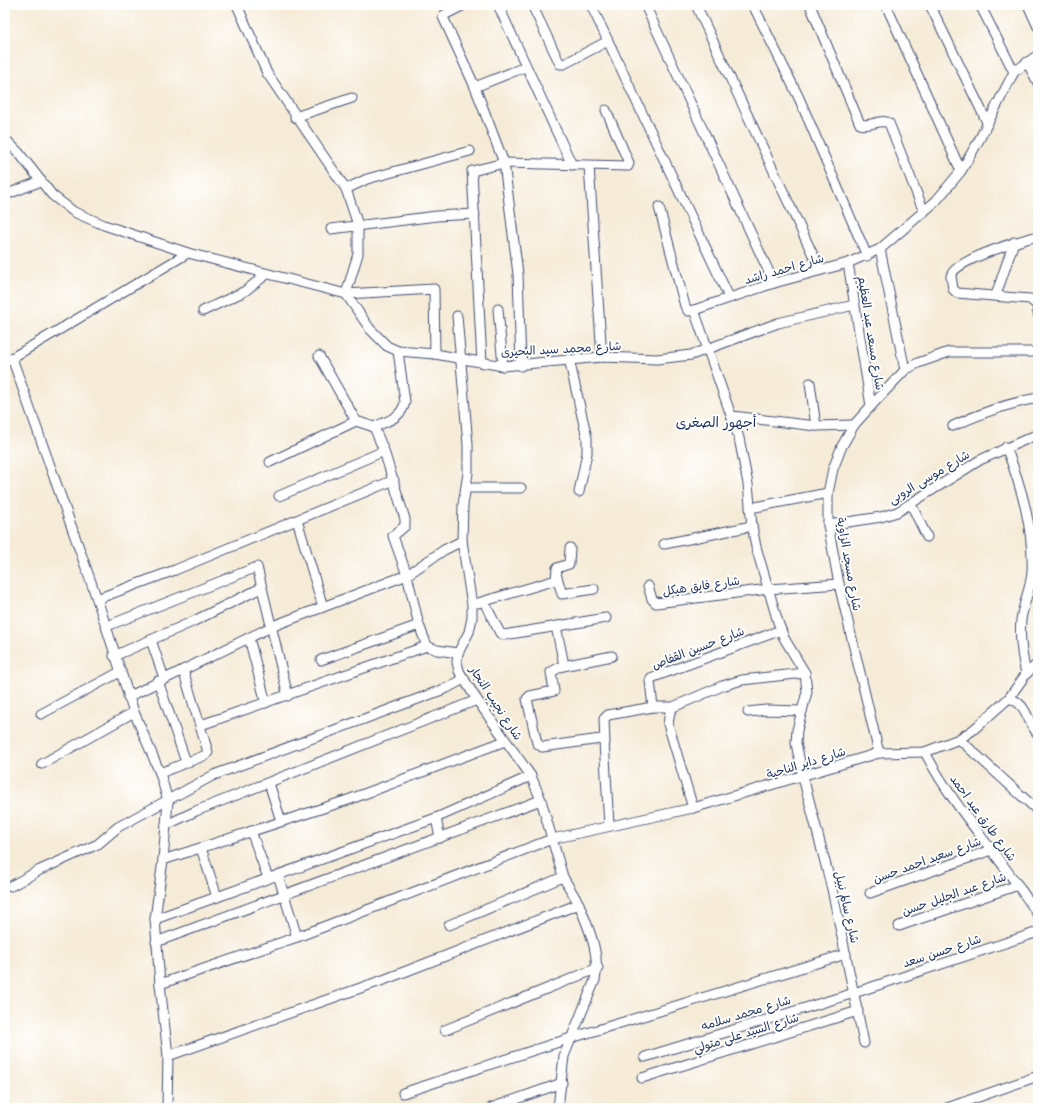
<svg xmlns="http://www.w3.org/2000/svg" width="1043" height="1113" viewBox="0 0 1043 1113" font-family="Mali,'Playpen Sans Arabic',sans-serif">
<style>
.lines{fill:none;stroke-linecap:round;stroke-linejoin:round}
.street-casing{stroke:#3c4b70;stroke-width:11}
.street{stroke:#fff;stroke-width:9}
.labels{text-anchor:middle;stroke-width:4;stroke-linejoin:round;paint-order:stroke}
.street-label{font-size:12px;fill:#1b2f5e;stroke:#fff}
.quarter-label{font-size:14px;fill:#1b2f5e;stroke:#fff}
</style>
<rect width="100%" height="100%" fill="#fff"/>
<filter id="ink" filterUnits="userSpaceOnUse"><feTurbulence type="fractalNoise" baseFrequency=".025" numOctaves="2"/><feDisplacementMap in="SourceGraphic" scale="8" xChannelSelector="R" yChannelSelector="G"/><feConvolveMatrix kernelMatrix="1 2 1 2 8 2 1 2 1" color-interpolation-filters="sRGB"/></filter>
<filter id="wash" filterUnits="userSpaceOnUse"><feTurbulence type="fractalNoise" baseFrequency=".012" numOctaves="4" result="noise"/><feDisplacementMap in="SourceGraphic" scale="16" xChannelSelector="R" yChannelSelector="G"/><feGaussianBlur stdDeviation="0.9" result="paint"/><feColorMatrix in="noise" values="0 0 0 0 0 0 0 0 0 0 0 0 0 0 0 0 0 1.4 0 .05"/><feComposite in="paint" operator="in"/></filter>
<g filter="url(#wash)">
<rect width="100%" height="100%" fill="#f5ebd7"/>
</g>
<g filter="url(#ink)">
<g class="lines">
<defs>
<g id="street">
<path d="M237 5 267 73 346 189 358 225V254L346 294"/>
<path d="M464 5 444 15 443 17 475 87 504 163 518 274 521 366"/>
<path d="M498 5 572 165"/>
<path d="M532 5 560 64H564L608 41"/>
<path d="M591 5 729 297"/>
<path d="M645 5 774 283"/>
<path d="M696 5 820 270"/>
<path d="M753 5 799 98 867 256"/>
<path d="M810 5 860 124C869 128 880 118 889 123L924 212"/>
<path d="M886 5 961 171"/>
<path d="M930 5 987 122"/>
<path d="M980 5 1014 72"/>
<path d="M1028 5 1038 27"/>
<path d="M1027 62 1038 83"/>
<path d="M475 87 525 67"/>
<path d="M295 117 352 98"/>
<path d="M5 139 19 153 41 181"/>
<path d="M589 166 602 357"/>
<path d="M346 189 367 179 470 151"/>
<path d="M5 195 41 181 52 195 74 212 104 225 188 253 346 294 434 289 435 354"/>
<path d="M659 207 685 306 688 311 694 310 774 283 848 263 880 249 936 201 961 171 978 142 1014 72 1038 55"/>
<path d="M331 229 437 216 475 214"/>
<path d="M1038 236C1022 240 954 260 951 276L953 289 957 293 1030 299 1037 305 1038 314"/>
<path d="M880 249 905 370"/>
<path d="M848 263 871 406"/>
<path d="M346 294 370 329 387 346 398 351 435 354 503 366 602 357 657 359 691 355 778 323 854 305"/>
<path d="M996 295 1014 242"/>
<path d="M498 309 503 366"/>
<path d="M694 310 739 438 748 484 752 526 756 547 778 622 784 638 805 673 807 692 797 730 796 743 803 777 832 889 864 1043"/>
<path d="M203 311 245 291 267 274"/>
<path d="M319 356 356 421 374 427C387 421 402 418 405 402L398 351"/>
<path d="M12 358 97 599"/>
<path d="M569 359 587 438V453L579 492"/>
<path d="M5 362 188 253"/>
<path d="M482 363 472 171 504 163 628 166 629 163 606 110"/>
<path d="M810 383 816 426"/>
<path d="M732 416 816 426 854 425"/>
<path d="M953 426C981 413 1008 403 1038 398"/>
<path d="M374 427 384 451"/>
<path d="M1006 447C1021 486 1034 529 1032 572 1031 588 1023 604 1021 620 1019 638 1022 656 1026 674"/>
<path d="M270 462 356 421"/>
<path d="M394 480 175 570 97 599 134 712 160 773 168 801 163 860 155 919 160 984 297 937 552 839 693 808 879 753 925 752 959 739 973 730 1009 698 1026 674 1038 663"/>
<path d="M467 488H521"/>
<path d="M279 496 384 451 405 519V526L393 536 407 575 419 625 427 646"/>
<path d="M911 504 927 537"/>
<path d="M750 508 828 493"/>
<path d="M297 520 323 607"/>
<path d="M828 525 881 517 897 512 980 460 1038 434"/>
<path d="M664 544 752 526"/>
<path d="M557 577 562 594 594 589"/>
<path d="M648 586 652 599 656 603 769 589 839 584"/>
<path d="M484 602 500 633 504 635 606 618"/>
<path d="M478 603 556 580 557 568 569 564 570 548"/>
<path d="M107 626 257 567 288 696"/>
<path d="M556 626 564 665 551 672 554 691 530 696 527 699 537 743 542 747 601 739 604 741 609 826"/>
<path d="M249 638 266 703"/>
<path d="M151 640 164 678"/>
<path d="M114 656 192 622 261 588"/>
<path d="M321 660 419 625"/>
<path d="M563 666 612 656"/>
<path d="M158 681 186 762"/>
<path d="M128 697 273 626 407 575 444 550 462 541"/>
<path d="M1009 698C1028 704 1026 721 1038 734"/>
<path d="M653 707 650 681 651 678 781 630"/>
<path d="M673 707 670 712 668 724 693 808"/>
<path d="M748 712 766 710 802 711"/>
<path d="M41 714 120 672"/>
<path d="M201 725 427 646 437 650 458 653"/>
<path d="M959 739 1035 808 1038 814"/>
<path d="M605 743 604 719 608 715 653 707H673L722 686 742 680 805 673"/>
<path d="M925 752C955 811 1003 859 1038 915"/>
<path d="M879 753 839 584 828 525V493L833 469 842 446 854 425 871 406 905 370 918 363 949 352H1038"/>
<path d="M42 764 134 712"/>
<path d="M160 773 206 755 208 752 183 670"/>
<path d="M269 783 281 821"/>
<path d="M436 818 440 838"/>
<path d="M166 825 196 811 477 700"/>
<path d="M251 831 268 878"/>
<path d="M163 860 348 800 505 741"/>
<path d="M278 875 297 937"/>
<path d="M11 886 40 870 98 844 118 827 214 775 447 688 464 679"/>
<path d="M870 893 991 850"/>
<path d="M217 897 436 818 531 776"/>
<path d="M155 919 217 897 201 848"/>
<path d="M449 925 563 877"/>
<path d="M899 926 1018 885"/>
<path d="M156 942 541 800"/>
<path d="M160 984 168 1056 167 1108"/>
<path d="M445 1030 598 968"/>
<path d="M168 1056 386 979 579 904 563 877 541 800 531 776 477 700 459 671 457 662 458 653 469 632 472 618V605L462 541 463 505 468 473V445L457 316"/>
<path d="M645 1057 854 993 1038 932"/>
<path d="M642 1078 858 1011"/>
<path d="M403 1093 571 1038 846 954"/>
<path d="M491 1108 562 1083"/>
<path d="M558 1108 564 1056 595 980C601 953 588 928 579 904"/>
<path d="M947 1108 1038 1076"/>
</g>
</defs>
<use href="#street" class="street-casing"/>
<use href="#street" class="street"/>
</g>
</g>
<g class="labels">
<g class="street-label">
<text transform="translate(784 269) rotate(-16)" y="4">شارع احمد راشد</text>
<text transform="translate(871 333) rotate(81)" y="4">شارع مسعد عبد العظيم</text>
<text transform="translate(561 349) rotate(-3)" y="4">شارع محمد سيد البحيرى</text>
<text transform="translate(929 477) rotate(-31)" y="4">شارع موسى الروبى</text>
<text transform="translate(849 564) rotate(80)" y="4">شارع مسجد الزاوية</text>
<text transform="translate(701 586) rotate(-8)" y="4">شارع فايق هيكل</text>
<text transform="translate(698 648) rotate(-21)" y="4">شارع حسين القفاص</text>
<text transform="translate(496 703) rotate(57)" y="4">شارع نجيب النجار</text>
<text transform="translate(806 763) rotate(-17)" y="4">شارع داير الناحية</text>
<text transform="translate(983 818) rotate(54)" y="4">شارع طارق عيد احمد</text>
<text transform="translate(927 860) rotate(-20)" y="4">شارع سعيد احمد حسن</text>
<text transform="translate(954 894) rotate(-19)" y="4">شارع عبد الجليل حسن</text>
<text transform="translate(847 907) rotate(77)" y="4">شارع سالم نبيل</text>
<text transform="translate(942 951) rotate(-18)" y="4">شارع حسن سعد</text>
<text transform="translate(746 1013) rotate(-17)" y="4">شارع محمد سلامه</text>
<text transform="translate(746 1033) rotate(-17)" y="4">شارع السيد على متولي</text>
</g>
<g class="quarter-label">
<text x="716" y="427">أجهور الصغرى</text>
</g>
</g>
<rect width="1043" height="1113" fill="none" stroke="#fff" stroke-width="20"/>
</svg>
